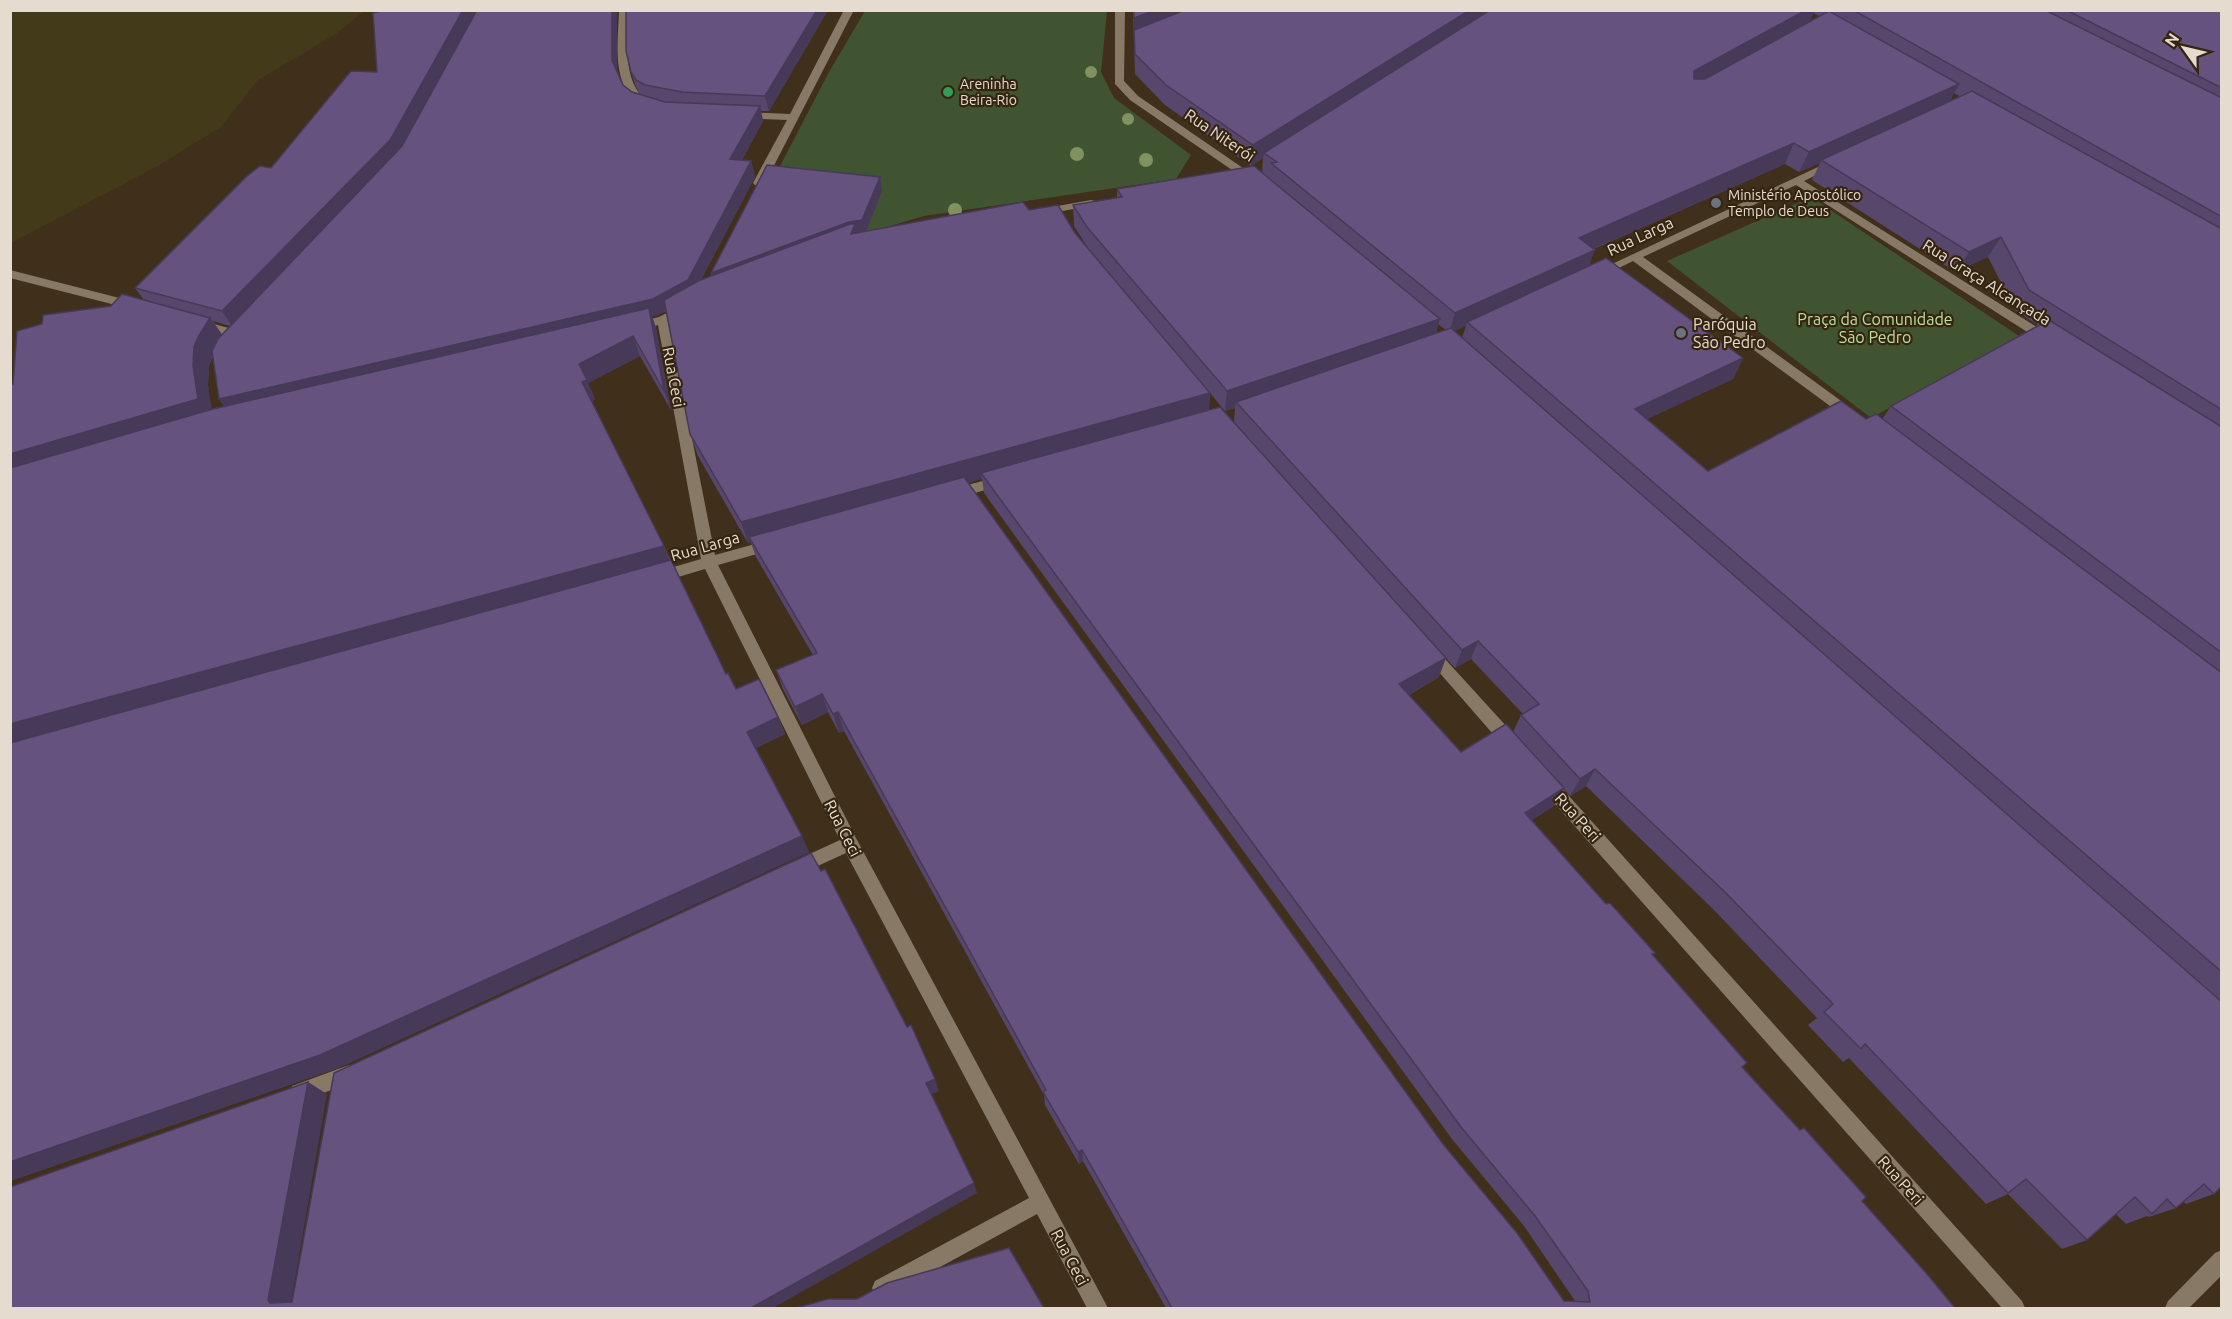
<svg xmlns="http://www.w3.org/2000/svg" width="2232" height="1319" viewBox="0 0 2232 1319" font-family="Ubuntu,sans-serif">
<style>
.green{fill:#405432}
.sand{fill:#433a1a}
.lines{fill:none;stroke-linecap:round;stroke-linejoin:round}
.minor{fill:#877966;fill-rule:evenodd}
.tree{fill:#819160}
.wall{fill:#58476c;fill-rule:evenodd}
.shaded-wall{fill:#473958}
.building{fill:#66527e;stroke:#473958;stroke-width:1.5}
.leisure-dot{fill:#2e9e5b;stroke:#352510;stroke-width:2}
.worship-dot{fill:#6b7280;stroke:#352510;stroke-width:2}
.labels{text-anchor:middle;stroke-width:4.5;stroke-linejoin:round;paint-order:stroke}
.far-poi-label{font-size:14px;fill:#e5dbce;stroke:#352510;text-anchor:start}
.street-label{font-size:16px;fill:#e5dbce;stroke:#352510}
.park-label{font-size:16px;fill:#b7e19a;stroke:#352510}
.poi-label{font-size:16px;fill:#e5dbce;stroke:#352510;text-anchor:start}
</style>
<rect width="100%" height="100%" fill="#402f1a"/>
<g class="green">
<path d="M865 11H1107L1101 72 1114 98 1191 155 1176 179 924 216 746 269 729 264 829 72Z"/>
<path d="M1811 197 2019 336 1871 418 1667 261Z"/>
</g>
<path class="sand" d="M11 10H364V11L336 34 258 80 221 127 156 167 11 243Z"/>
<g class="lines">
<g class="minor">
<path d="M619 10H629C628 42 621 80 648 103V107H640C611 83 618 45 619 10Z"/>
<path d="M844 10H854L765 183 763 185H755L753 183 787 120 742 118 737 115 742 112 790 114Z"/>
<path d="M1115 10H1125L1124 81 1138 96 1259 179V183H1251L1130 100 1115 84Z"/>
<path d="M1835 159 1839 160V164L1804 181 2051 336 2053 339 2051 342H2043L1796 185 1643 257 1855 411 1856 414 1855 417H1845L1633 261 1603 276H1595L1593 273Z"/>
<path d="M1091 200 1095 201V205L1041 215 1035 212 1041 209Z"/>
<path d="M10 270 139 303 141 306 135 310 10 278Z"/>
<path d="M684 304 688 305V311L669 322 715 555 773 539 780 544 778 548 718 565 856 838 1108 1308H1087L1037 1214 889 1295 882 1298 875 1295 872 1288 875 1281 1029 1198 846 853 796 876 790 873 788 868 790 863 840 840 705 569 658 583 653 581 651 577 653 573 701 559 658 325 634 331 628 327 630 324 659 317Z"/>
<path d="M199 320 240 331 242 334 236 338 195 327 193 324Z"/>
<path d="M1002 476 1009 481 1007 484 953 499 946 494 948 490Z"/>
<path d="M1430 646 1435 648 1518 739 1520 744 1518 749 1512 751 1506 749 1425 656 1423 652 1425 648Z"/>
<path d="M1546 775 1552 777 2022 1301 2025 1308H2002L1540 787 1538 782 1540 777Z"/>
<path d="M349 1065 356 1067 358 1074 356 1081 299 1102 292 1100 290 1093 292 1086Z"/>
<path d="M2222 1250V1275L2189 1308H2165L2168 1301 2215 1253Z"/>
</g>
</g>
<g class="tree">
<circle cx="1091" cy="72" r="6"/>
<circle cx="1128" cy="119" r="6"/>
<circle cx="1077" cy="154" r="7"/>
<circle cx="1146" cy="160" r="7"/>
<circle cx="955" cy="210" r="7"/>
</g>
<path class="wall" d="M385 10H617V71L623 85 632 92 640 95 636 87 631 72 626 10H828L769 111H761L763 121 742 160 751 161 755 177 701 280 711 276V273L880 177 882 191 866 231 1029 210 1075 233 1088 248 1074 226 1073 205 1117 198V189L1262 173 1263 158 1251 166 1165 105 1135 74 1133 10H2222V1186L2214 1194 2186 1204 2183 1201 2176 1208 2149 1217 2147 1216 2126 1224 2116 1214 2087 1240 2062 1249 2008 1194 1986 1204 1849 1058 1843 1062 1808 1025 1817 1018 1714 910 1586 786 1570 796 1513 732 1521 715 1523 714 1471 659 1455 668 1234 422 1235 408 1225 411 1210 393 1209 410 1439 677 1409 695 1461 752 1554 806 1532 820 1606 904 1653 956 1743 1067 1862 1201 1955 1308H1166L1083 1161 1079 1164 1045 1105 1044 1095 844 731 839 733 828 712 802 725 783 689 776 670 813 655 756 557 751 543H748L698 456 690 434 666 311 658 315 652 316 656 328 671 410 640 356 588 383 595 399 592 401 664 546 726 674 736 689 778 717 785 734 756 748 809 852 338 1068 10 1181V385L13 384 111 306 144 300 135 288 377 72ZM1813 13 1819 16 1810 21ZM1954 93 1959 96 1950 101ZM1820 163 1812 180 1956 272 1988 257 2015 310 2038 325 1891 406 1883 418 1866 419 1708 471 1647 419 1733 379 1743 358 1589 267 1594 249 1785 164 1799 172ZM213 321 230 326 222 335ZM1438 324 1446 330 1436 334ZM1466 326 1462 338 1454 331ZM213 355 219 399 224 406 211 409 208 385 209 366ZM982 479 984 493 1452 1139 1524 1226 1575 1301H1564L1443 1144 968 482Z"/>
<g class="shaded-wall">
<path d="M463 10H477L397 156 232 326 222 311Z"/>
<path d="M612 10H617V75L612 60Z"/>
<path d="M817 10H828L769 111 765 96Z"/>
<path d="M1156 10H1210L1134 38V18Z"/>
<path d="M1470 10H1497L1264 153 1263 158 1251 166 1253 145Z"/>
<path d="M1806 10H1815L1809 24 1687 91 1694 71Z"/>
<path d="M1959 84 1948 104 1821 160 1820 163 1799 172 1809 152Z"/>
<path d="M760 106 763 121 734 174 730 159Z"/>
<path d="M1794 143 1785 164 1572 258 1579 238Z"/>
<path d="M751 161 755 177 693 295 658 315 652 316 656 328 671 410 664 391 651 317 230 414 219 399Z"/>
<path d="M880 177 882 191 865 234 715 287 711 273Z"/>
<path d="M2001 237 1988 257 1956 272 1969 252Z"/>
<path d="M1595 250 1587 270 1467 322 1466 326 1449 333 1455 313Z"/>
<path d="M210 318 224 337 212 356 209 366 208 385 213 418 10 478V454L193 366 194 347 198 337Z"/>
<path d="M1440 319 1434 339 1236 402 1235 408 1225 411 1227 391Z"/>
<path d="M633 336 640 356 588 383 595 399 591 402 582 382 579 364Z"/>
<path d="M1743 358 1733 379 1626 429 1635 409Z"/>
<path d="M1210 393 1208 416 981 473 982 479 752 542 749 537 751 543H748L741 522Z"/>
<path d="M664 546 672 565 10 748V724Z"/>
<path d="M1478 641 1471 659 1455 668 1462 650Z"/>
<path d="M1446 658 1439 677 1394 703 1399 684Z"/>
<path d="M822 694 828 712 802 725 795 707Z"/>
<path d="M838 712 844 731 839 733 833 714Z"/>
<path d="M778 717 785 734 754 749 747 732Z"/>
<path d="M1595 769 1586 786 1570 796 1580 779Z"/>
<path d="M1564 788 1554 806 1516 830 1525 813Z"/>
<path d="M802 836 809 852 338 1068 10 1181V1162Z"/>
<path d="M935 1079 939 1091 931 1095 926 1083Z"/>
<path d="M308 1082 327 1094 290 1308 270 1303 268 1300Z"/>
<path d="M1082 1150 1083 1161 1079 1164 1078 1152Z"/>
<path d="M974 1183 977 1193 773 1308H751Z"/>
</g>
<g class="building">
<path d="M385 10H463L390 140 222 311 135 288 247 176 260 166 271 168 351 71 377 72 373 13Z"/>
<path d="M477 10H612V60L623 85 632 92 665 102 760 106 730 159 751 161 688 280 653 299 219 399 212 351 218 339 402 146Z"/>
<path d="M626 10H817L765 96 682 92 645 85 636 80 631 72 626 51Z"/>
<path d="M1134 10H1156L1134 18Z"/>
<path d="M1185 10H1470L1253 145 1166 85 1135 54 1134 30Z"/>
<path d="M1490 10H1806L1694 71V79H1705L1829 11 1959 84 1809 152 1794 143 1579 238 1595 250 1455 313 1271 163 1277 162 1264 153Z"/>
<path d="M1853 10H2045L2222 98V217Z"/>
<path d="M2066 10H2222V88Z"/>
<path d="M1972 91 2222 229V410L2029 290 2001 237 1969 252 1821 160Z"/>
<path d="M767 165 880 177 862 220 849 222 711 273Z"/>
<path d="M1254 166 1440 319 1227 391 1087 227 1073 205 1122 197 1117 189Z"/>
<path d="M1023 202 1029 210 1058 205 1075 233 1210 393 741 522 690 434 664 300 698 281 850 224H855L851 234Z"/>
<path d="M1606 258 1743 358 1635 409 1708 471 1841 401 1866 419 1876 414 2222 673V972L1467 322Z"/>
<path d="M122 294 210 318 198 337 194 347 193 366 198 399 10 454V385L13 384 17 331 42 324 43 315 111 306Z"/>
<path d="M649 308 664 391 633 336 579 364 587 380 582 382 664 546 10 724V468L209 410Z"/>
<path d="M2049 320 2222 427V653L1891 406Z"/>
<path d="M1451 328 2222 1002V1186L2214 1194 2204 1184 2176 1208 2167 1199 2152 1214 2135 1197 2087 1240 2026 1179 2008 1193 1865 1044 1861 1049 1824 1012 1833 1004 1727 894 1595 769 1580 779 1521 715 1539 704 1478 641 1462 650 1236 402Z"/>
<path d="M1220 407 1446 658 1399 684 1461 752 1506 724 1564 788 1525 813 1606 904 1610 903 1655 953 1652 954 1747 1063 1742 1067 1800 1130 1804 1128 1866 1197 1862 1201 1927 1274 1955 1308H1172L1082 1150 1078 1152 1043 1092 1046 1090 838 712 833 714 822 694 795 707 776 670 817 653 749 537 964 477 1443 1144 1517 1233 1564 1301 1590 1302 1588 1291 1535 1216 1461 1127 981 473Z"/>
<path d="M671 560 726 674 728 673 736 689 759 679 778 717 747 732 802 836 320 1055 10 1162V743Z"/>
<path d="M811 853 821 871 825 869 907 1027 911 1025 935 1079 926 1083 974 1183 751 1308H10V1187L308 1082 268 1300 270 1303 292 1302 334 1073Z"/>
<path d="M1009 1248 1044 1308H796L828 1299H857L887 1283Z"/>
</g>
<circle class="leisure-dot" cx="948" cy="92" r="6"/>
<g class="worship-dot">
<circle cx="1716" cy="203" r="6"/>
<circle cx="1681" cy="333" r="6"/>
</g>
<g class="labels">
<g class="far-poi-label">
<text x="960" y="89">Areninha<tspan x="960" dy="16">Beira-Rio</tspan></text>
<text x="1728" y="200">Ministério Apostólico<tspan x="1728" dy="16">Templo de Deus</tspan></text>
</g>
<g class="street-label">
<text transform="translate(1220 135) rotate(34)" y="6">Rua Niterói</text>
<text transform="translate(1640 236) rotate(-25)" y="6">Rua Larga</text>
<text transform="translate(1987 282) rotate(32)" y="6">Rua Graça Alcançada</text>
<text transform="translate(674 377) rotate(79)" y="6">Rua Ceci</text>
<text transform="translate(705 546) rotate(-16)" y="6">Rua Larga</text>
<text transform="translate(1578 817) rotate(48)" y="6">Rua Peri</text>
<text transform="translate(843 828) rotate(63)" y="6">Rua Ceci</text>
<text transform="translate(1901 1180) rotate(48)" y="6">Rua Peri</text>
<text transform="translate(1070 1257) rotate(62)" y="6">Rua Ceci</text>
</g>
<g class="park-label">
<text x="1875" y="325">Praça da Comunidade<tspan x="1875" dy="18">São Pedro</tspan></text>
</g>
<g class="poi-label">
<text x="1693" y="330">Paróquia<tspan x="1693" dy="18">São Pedro</tspan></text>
</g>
</g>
<rect width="2232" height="1319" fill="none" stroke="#e5dbce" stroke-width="24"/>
<g transform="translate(2184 48) rotate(304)" stroke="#352510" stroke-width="4.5" paint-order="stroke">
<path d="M0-4.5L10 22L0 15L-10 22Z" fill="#e5dbce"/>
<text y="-9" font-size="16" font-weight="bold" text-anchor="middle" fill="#e5dbce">N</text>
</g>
</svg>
